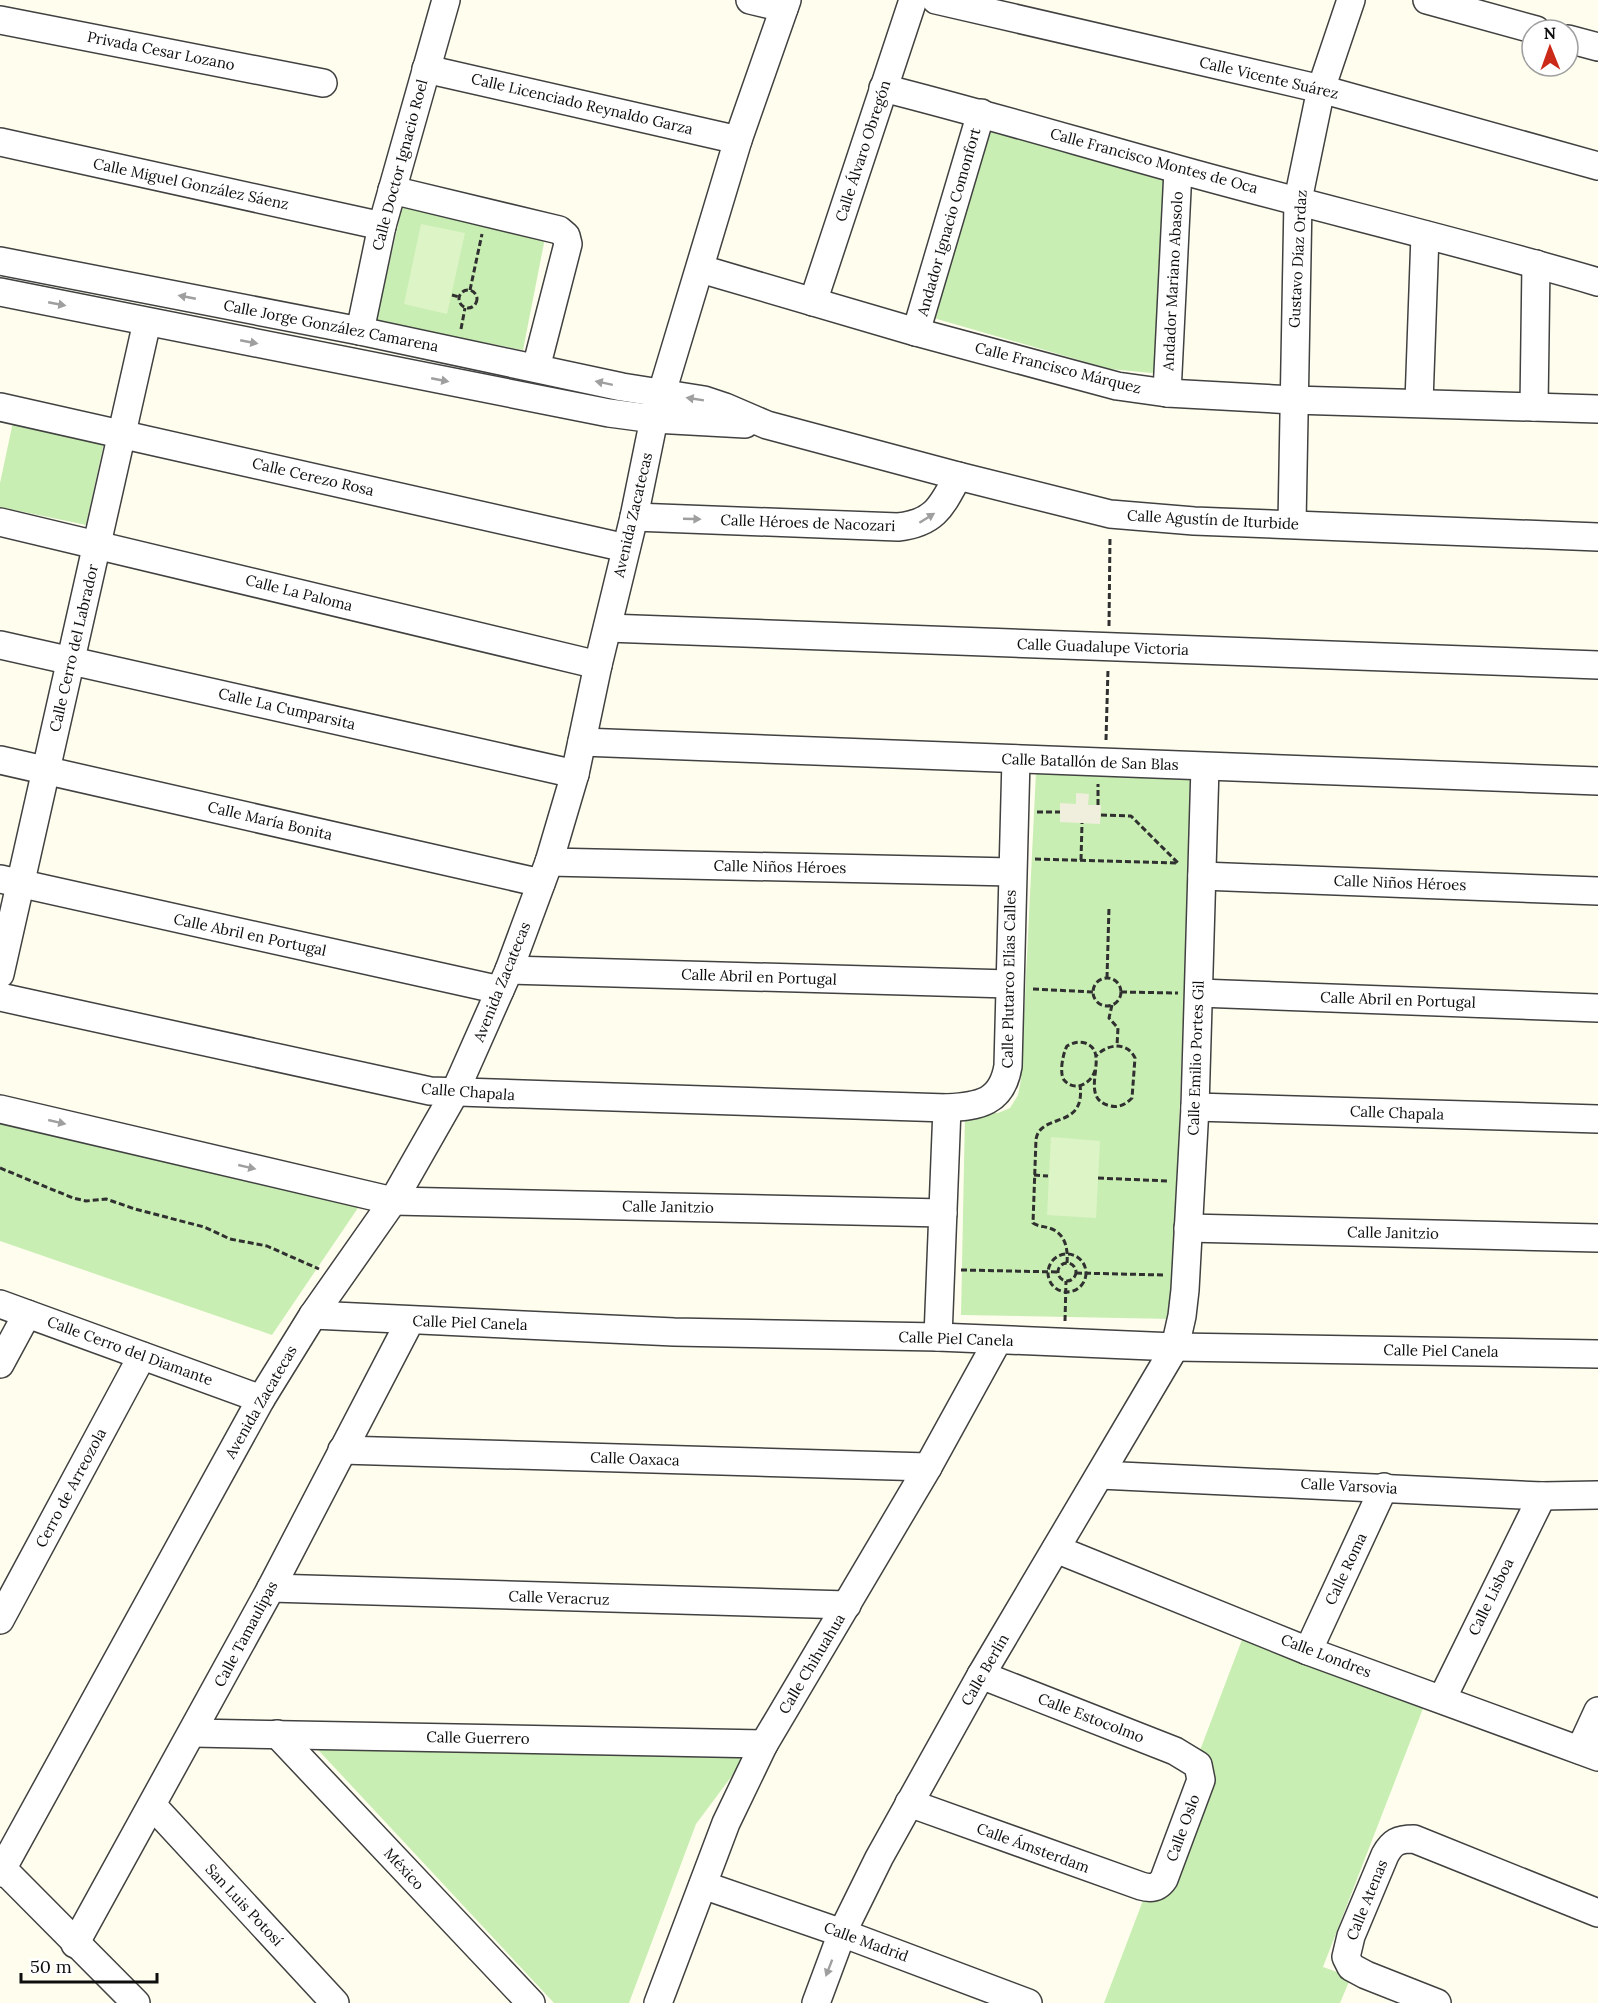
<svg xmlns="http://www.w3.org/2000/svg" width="1598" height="2003" viewBox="0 0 1598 2003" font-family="Lora,serif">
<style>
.green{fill:#c9eeb3}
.pitch{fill:#ddf4c6}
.plaza{fill:#f0eedc}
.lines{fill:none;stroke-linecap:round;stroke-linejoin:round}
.minor-casing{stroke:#414141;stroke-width:30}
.path{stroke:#303030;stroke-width:3;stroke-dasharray:6 3;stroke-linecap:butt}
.minor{stroke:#fff;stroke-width:27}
.oneway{fill:#9f9f9f}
.labels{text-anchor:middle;stroke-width:6;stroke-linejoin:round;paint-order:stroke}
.street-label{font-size:15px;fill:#0e0e0e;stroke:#fff}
</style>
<rect width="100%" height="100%" fill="#fffeee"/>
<g class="green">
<path d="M987 129 1170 178 1162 374 1110 369 930 317Z"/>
<path d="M404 199 545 238 523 350 376 322Z"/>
<path d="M13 422 104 443 86 525 0 507V483Z"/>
<path d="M1036 772 1192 778 1172 1319 961 1315 965 1113H998L1010 1108 1018 1095 1021 1079Z"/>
<path d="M0 1121 362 1202 272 1335 0 1241Z"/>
<path d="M1243 1637 1424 1706 1323 1967 1351 1977 1340 2003H1104Z"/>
<path d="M307 1738 752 1749 696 1824 629 2003H554Z"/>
</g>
<g class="pitch">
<path d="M421 224 465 233 447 314 404 304Z"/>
<path d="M1051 1137 1100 1141 1096 1218 1047 1215Z"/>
</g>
<path class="plaza" d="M1076 793 1089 794 1088 805H1101L1100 824 1060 822V803L1076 804Z"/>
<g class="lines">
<defs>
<g id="minor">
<path d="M750 0 784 8"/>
<path d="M936 0 1321 89 1598 166"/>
<path d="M1427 0 1536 30"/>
<path d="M0 20 323 83"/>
<path d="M1568 39 1598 47"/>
<path d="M426 69 738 140"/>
<path d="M883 88C982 113 1079 142 1177 169 1317 208 1459 241 1598 282"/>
<path d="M0 142 382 226"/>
<path d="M392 190 559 230 566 236 568 244 536 368"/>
<path d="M0 261 360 331 622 387 704 400 725 407 767 425 958 476 1110 514 1194 521 1598 537"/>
<path d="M701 269 916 332 1117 386 1167 393 1293 400 1598 409"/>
<path d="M0 292 609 413 654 419 745 424"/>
<path d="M813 302 913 0"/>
<path d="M360 331 382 226 446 0"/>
<path d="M916 332 981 113"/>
<path d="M1167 393 1178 170"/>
<path d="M1419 402 1425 235"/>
<path d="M0 407 626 548"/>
<path d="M1534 407 1536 264"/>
<path d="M634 517 898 527C935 523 942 506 958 476"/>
<path d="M0 522 598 665"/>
<path d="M1292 524 1298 200 1321 89 1351 0"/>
<path d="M608 628 1598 665"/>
<path d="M0 645 575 774"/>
<path d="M582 742 1598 781"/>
<path d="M0 760 541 883"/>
<path d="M549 862 1012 872"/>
<path d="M1202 876 1598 891"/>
<path d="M0 879 500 990"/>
<path d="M509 970 1009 984"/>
<path d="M0 974 147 322"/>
<path d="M1199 993 1598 1008"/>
<path d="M0 997 430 1091 947 1108C979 1106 1002 1103 1008 1066L1016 759"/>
<path d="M1195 1107 1598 1119"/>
<path d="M0 1109 393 1201 943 1213"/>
<path d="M1188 1228 1598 1238"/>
<path d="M0 1304 261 1399"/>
<path d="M313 1315 674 1332 938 1337 1175 1347 1598 1354"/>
<path d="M938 1337 947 1108"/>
<path d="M0 1364 27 1314"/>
<path d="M342 1450 928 1467"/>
<path d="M1100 1475 1542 1496 1598 1495"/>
<path d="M1056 1549 1308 1651 1598 1757"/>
<path d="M271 1588 847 1605"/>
<path d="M0 1620 142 1356"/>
<path d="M1308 1651 1384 1487"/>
<path d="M1442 1699 1542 1496"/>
<path d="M193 1733 764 1744"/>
<path d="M277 1734 531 2003"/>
<path d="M1580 1750 1598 1711"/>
<path d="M909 1803 1141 1886C1151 1889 1158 1888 1164 1879L1201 1780 1198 1765 1175 1751 981 1675"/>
<path d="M153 1806 335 2003"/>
<path d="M2 1868 136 2003"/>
<path d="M0 1873 261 1399 313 1315 393 1201 454 1094 509 970 549 862 575 774 598 665 634 517 654 419 738 140 787 0"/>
<path d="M703 1885 842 1933 1028 2003"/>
<path d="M75 1944 271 1588 410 1321"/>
<path d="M658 2003 726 1823 764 1744 928 1467 998 1340"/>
<path d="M816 2003 842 1933 879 1858 981 1675 1175 1347 1182 1316 1185 1290 1195 1107 1205 767"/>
<path d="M1437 2003 1366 1975 1351 1967 1346 1957 1351 1936 1385 1855C1392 1842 1398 1839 1414 1839L1598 1913"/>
</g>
</defs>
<use href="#minor" class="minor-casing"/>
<g class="path">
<circle cx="468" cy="299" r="9"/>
<path d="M470 290 482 234"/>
<path d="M452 295 459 297"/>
<path d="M461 329 465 308"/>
<path d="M1109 626 1110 537"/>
<path d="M1106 740 1108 669"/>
<path d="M1098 805V784"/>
<path d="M1037 812H1060"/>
<path d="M1101 815 1131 816 1178 863"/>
<path d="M1035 859 1177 863"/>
<path d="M1081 860 1082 823"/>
<path d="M1107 978 1109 907"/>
<circle cx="1107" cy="992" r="14"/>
<path d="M1033 989 1093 992"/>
<path d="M1121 992 1178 993"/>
<path d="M1112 1005 1109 1018 1118 1028 1117 1046"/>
<path d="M1095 1070C1092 1083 1075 1093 1064 1080 1059 1073 1063 1053 1067 1046 1073 1043 1078 1041 1085 1043 1113 1052 1075 1099 1111 1106 1119 1108 1126 1104 1132 1098L1135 1058C1127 1041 1107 1044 1096 1056"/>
<path d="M0 1168 73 1198 86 1201 106 1199 135 1209 204 1227 230 1239 267 1246 319 1269"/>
<path d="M1034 1175 1048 1176"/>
<path d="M1098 1178 1168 1181"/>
<circle cx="1067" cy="1273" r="19"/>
<path d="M1067 1263C1068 1250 1066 1235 1052 1229 1045 1226 1039 1227 1033 1223L1036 1139C1041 1112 1086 1130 1080 1085"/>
<circle cx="1067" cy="1272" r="9"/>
<path d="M961 1270 1058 1272"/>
<path d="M1076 1273 1164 1275"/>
<path d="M1065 1321 1066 1281"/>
</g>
<use href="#minor" class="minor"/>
</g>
<defs><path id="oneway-solid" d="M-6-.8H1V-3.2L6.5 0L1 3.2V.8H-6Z" transform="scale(1.5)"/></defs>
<g class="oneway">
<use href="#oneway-solid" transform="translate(187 297) rotate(-169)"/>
<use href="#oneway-solid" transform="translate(57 304) rotate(11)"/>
<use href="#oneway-solid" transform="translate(249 342) rotate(11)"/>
<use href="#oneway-solid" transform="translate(440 380) rotate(11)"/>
<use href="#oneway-solid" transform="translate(604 383) rotate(-168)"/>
<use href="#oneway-solid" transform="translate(695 399) rotate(-171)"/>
<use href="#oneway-solid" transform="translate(927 518) rotate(-32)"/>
<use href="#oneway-solid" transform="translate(692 519) rotate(2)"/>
<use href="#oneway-solid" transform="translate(57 1122) rotate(13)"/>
<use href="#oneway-solid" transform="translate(247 1167) rotate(13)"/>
<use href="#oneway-solid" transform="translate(829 1968) rotate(111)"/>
</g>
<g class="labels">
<g class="street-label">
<text transform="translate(161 51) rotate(11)" y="5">Privada Cesar Lozano</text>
<text transform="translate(1269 78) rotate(13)" y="5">Calle Vicente Suárez</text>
<text transform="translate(582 104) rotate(13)" y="5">Calle Licenciado Reynaldo Garza</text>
<text transform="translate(863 151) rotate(-72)" y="5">Calle Álvaro Obregón</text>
<text transform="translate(1154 161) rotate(15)" y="5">Calle Francisco Montes de Oca</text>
<text transform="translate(400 165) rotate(-75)" y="5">Calle Doctor Ignacio Roel</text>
<text transform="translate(191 184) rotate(12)" y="5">Calle Miguel González Sáenz</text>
<text transform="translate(949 222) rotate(-74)" y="5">Andador Ignacio Comonfort</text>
<text transform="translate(1298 259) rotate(-87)" y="5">Gustavo Díaz Ordaz</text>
<text transform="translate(1173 281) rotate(-87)" y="5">Andador Mariano Abasolo</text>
<text transform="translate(331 326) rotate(11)" y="5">Calle Jorge González Camarena</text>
<text transform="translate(1058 368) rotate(14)" y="5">Calle Francisco Márquez</text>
<text transform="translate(313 477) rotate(13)" y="5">Calle Cerezo Rosa</text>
<text transform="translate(633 515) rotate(-77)" y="5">Avenida Zacatecas</text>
<text transform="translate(1213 520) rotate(3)" y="5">Calle Agustín de Iturbide</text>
<text transform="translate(808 523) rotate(2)" y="5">Calle Héroes de Nacozari</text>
<text transform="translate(299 593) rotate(14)" y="5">Calle La Paloma</text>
<text transform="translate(1103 647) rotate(2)" y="5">Calle Guadalupe Victoria</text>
<text transform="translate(74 648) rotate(-77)" y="5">Calle Cerro del Labrador</text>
<text transform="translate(287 709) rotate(13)" y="5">Calle La Cumparsita</text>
<text transform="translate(1090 762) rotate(2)" y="5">Calle Batallón de San Blas</text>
<text transform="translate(270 821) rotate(13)" y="5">Calle María Bonita</text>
<text transform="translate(780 867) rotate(1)" y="5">Calle Niños Héroes</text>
<text transform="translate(1400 883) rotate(2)" y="5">Calle Niños Héroes</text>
<text transform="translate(250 935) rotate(12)" y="5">Calle Abril en Portugal</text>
<text transform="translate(759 977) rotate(2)" y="5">Calle Abril en Portugal</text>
<text transform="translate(1009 979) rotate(-89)" y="5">Calle Plutarco Elías Calles</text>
<text transform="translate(502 982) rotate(-68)" y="5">Avenida Zacatecas</text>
<text transform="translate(1398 1000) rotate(2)" y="5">Calle Abril en Portugal</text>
<text transform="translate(1196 1058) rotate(-88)" y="5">Calle Emilio Portes Gil</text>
<text transform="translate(468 1092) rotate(4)" y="5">Calle Chapala</text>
<text transform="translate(1397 1113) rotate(2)" y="5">Calle Chapala</text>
<text transform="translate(668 1207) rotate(1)" y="5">Calle Janitzio</text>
<text transform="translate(1393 1233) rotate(1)" y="5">Calle Janitzio</text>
<text transform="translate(470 1323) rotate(2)" y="5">Calle Piel Canela</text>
<text transform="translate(956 1339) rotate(2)" y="5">Calle Piel Canela</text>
<text transform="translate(130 1351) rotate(20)" y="5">Calle Cerro del Diamante</text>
<text transform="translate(1441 1351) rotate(1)" y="5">Calle Piel Canela</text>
<text transform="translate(261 1402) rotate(-60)" y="5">Avenida Zacatecas</text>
<text transform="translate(635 1459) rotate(2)" y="5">Calle Oaxaca</text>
<text transform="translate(1349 1486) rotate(3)" y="5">Calle Varsovia</text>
<text transform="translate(71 1488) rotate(-62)" y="5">Cerro de Arreozola</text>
<text transform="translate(1346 1569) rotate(-65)" y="5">Calle Roma</text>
<text transform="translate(1491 1597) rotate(-64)" y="5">Calle Lisboa</text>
<text transform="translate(559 1598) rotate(2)" y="5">Calle Veracruz</text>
<text transform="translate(246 1634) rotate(-62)" y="5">Calle Tamaulipas</text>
<text transform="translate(1326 1656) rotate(21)" y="5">Calle Londres</text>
<text transform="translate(812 1664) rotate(-59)" y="5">Calle Chihuahua</text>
<text transform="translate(985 1670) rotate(-60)" y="5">Calle Berlín</text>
<text transform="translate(1091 1718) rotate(21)" y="5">Calle Estocolmo</text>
<text transform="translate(478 1738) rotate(1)" y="5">Calle Guerrero</text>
<text transform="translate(1183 1828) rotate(-70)" y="5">Calle Oslo</text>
<text transform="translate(1033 1848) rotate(20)" y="5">Calle Ámsterdam</text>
<text transform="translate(404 1869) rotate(47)" y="5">México</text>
<text transform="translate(1367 1900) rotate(-68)" y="5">Calle Atenas</text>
<text transform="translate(244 1905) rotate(47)" y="5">San Luis Potosí</text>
<text transform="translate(866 1942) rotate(20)" y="5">Calle Madrid</text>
</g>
</g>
<g transform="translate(1550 48) rotate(359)"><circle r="28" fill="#ffffff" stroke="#9f9f9f" stroke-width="1.5"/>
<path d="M0-4.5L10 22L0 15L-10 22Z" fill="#cb2a18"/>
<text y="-9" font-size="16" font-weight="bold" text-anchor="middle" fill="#0e0e0e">N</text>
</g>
<path d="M21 1973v9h136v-9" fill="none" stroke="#0e0e0e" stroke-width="3"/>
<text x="30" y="1973" font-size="18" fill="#0e0e0e" stroke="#ffffff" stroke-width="4.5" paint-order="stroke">50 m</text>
</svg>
